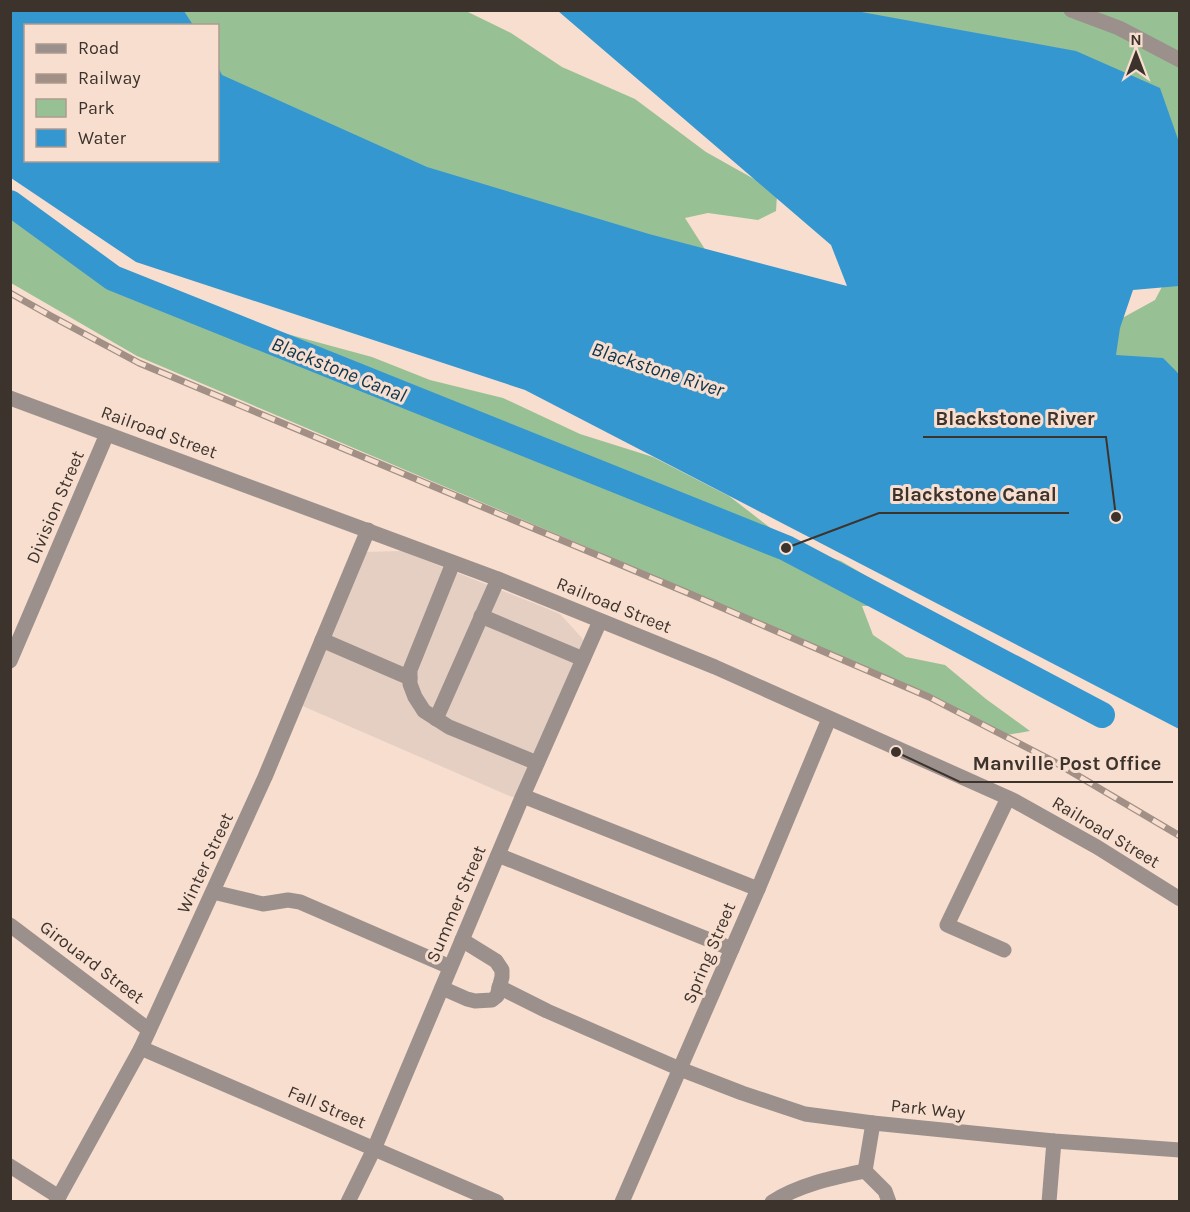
<svg xmlns="http://www.w3.org/2000/svg" width="1190" height="1212" viewBox="0 0 1190 1212" font-family="Karla,sans-serif">
<style>
.commercial{fill:#e4cfc2}
.green{fill:#97c195}
.water{fill:#3597d0}
.lines{fill:none;stroke-linecap:round;stroke-linejoin:round}
.canal{stroke:#3597d0;stroke-width:26}
.minor{stroke:#9c908c;stroke-width:15}
.rail-casing{stroke:#a28f85;stroke-width:7}
.rail{stroke:#f8decf;stroke-width:4.5;stroke-dasharray:14;stroke-linecap:butt}
.labels{text-anchor:middle;stroke-width:6;stroke-linejoin:round;paint-order:stroke}
.street-label{font-size:18px;fill:#3d332d;stroke:#f8decf}
.water-label{font-size:20px;font-style:italic;fill:#0c354d;stroke:#f8decf}
.leader{fill:none;stroke:#3d332d;stroke-width:2}
.callout-dot{fill:#3d332d;stroke:#f8decf;stroke-width:2}
.callout-label{font-size:20px;text-anchor:middle;font-weight:bold;fill:#3d332d;stroke:#f8decf;stroke-width:6;stroke-linejoin:round;paint-order:stroke}
</style>
<rect width="100%" height="100%" fill="#f8decf"/>
<path class="commercial" d="M402 551 541 606 560 614 582 638 583 641 520 797H512L298 704 362 552Z"/>
<g class="green">
<path d="M167 11H466L511 33 562 67 635 99 706 152 763 184 777 195 776 211 758 220 708 213 685 218 708 254 649 241 629 228 523 225 218 105V26L169 25Z"/>
<path d="M846 11H1179V373L1153 362 1116 359 1115 322 1155 300 1173 266Z"/>
<path d="M11 212 68 257 202 311 372 357 430 380 503 398 580 434 653 457 729 496 794 546 841 561 910 602 907 609 902 615 877 606H862L873 635 906 657 945 665 986 699 1030 731 1001 736 898 684 587 547 137 356 11 283Z"/>
</g>
<path class="water" d="M10 11H184L193 25 26 26V160H218V67L222 75 427 167 649 234 847 286 831 245 558 11H856L1076 51 1160 88 1179 142V286L1133 290 1120 328 1116 355 1163 358 1179 374V729L525 390 136 262 11 178Z"/>
<g class="lines">
<path class="canal" d="M10 203 113 278 786 548 1102 715"/>
<g class="minor">
<path d="M1071 10 1119 28 1180 60"/>
<path d="M10 398 498 579 715 667 1013 800 1097 847 1180 899"/>
<path d="M453 563 410 670V684L415 697 424 711 449 727 537 763"/>
<path d="M481 616 583 659"/>
<path d="M322 640 410 678"/>
<path d="M10 661 107 434"/>
<path d="M436 719 498 579"/>
<path d="M523 796 758 889"/>
<path d="M498 855 732 949"/>
<path d="M213 892 263 904 288 900 300 902 450 967"/>
<path d="M10 925 149 1030"/>
<path d="M1004 950 947 925 1008 798"/>
<path d="M499 987 547 1011 680 1069 742 1093 805 1114 873 1123 1054 1141 1180 1150"/>
<path d="M442 988 467 999 475 1001 492 1000 497 996 502 977V970L496 961 462 940"/>
<path d="M141 1048 497 1202"/>
<path d="M10 1166 59 1197"/>
<path d="M865 1171 873 1123"/>
<path d="M865 1171 885 1191 889 1202"/>
<path d="M56 1202 141 1048 265 777 368 530"/>
<path d="M348 1202 374 1149 521 800 600 621"/>
<path d="M622 1202 758 889 829 719"/>
<path d="M772 1202C801 1184 832 1178 865 1171"/>
<path d="M1049 1202 1054 1141"/>
</g>
<defs>
<path id="rail" d="M10 293 51 316 139 363 688 593 929 697 1053 761 1180 836"/>
</defs>
<use href="#rail" class="rail-casing"/>
<use href="#rail" class="rail"/>
</g>
<g class="labels">
<g class="street-label">
<text transform="translate(159 432) rotate(20)" y="6">Railroad Street</text>
<text transform="translate(55 507) rotate(-67)" y="6">Division Street</text>
<text transform="translate(614 605) rotate(22)" y="6">Railroad Street</text>
<text transform="translate(1106 832) rotate(31)" y="6">Railroad Street</text>
<text transform="translate(205 863) rotate(-65)" y="6">Winter Street</text>
<text transform="translate(456 904) rotate(-67)" y="6">Summer Street</text>
<text transform="translate(709 953) rotate(-67)" y="6">Spring Street</text>
<text transform="translate(92 962) rotate(37)" y="6">Girouard Street</text>
<text transform="translate(327 1107) rotate(23)" y="6">Fall Street</text>
<text transform="translate(928 1109) rotate(6)" y="6">Park Way</text>
</g>
<g class="water-label">
<text transform="translate(339 369) rotate(22)" y="7">Blackstone Canal</text>
<text transform="translate(658 369) rotate(18)" y="7">Blackstone River</text>
</g>
</g>
<path class="leader" d="M1116 517L1106 437H923M786 548L879 513H1069M896 752L960 782H1173"/>
<g class="callout-dot">
<circle cx="1116" cy="517" r="6"/>
<circle cx="786" cy="548" r="6"/>
<circle cx="896" cy="752" r="6"/>
</g>
<g class="callout-label">
<text x="1015" y="425">Blackstone River</text>
<text x="974" y="501">Blackstone Canal</text>
<text x="1067" y="770">Manville Post Office</text>
</g>
<rect width="1190" height="1212" fill="none" stroke="#3d332d" stroke-width="24"/>
<rect x="24" y="24" width="195" height="138" fill="#f8decf" stroke="#ad9a8e" stroke-width="1.5"/>
<rect x="36" y="44" width="30" height="9" fill="#9c908c" stroke="#ad9a8e" stroke-width="1.5"/>
<text x="78" y="54" font-size="18" fill="#3d332d">Road</text>
<rect x="36" y="74" width="30" height="9" fill="#a28f85" stroke="#ad9a8e" stroke-width="1.5"/>
<text x="78" y="84" font-size="18" fill="#3d332d">Railway</text>
<rect x="36" y="99" width="30" height="18" fill="#97c195" stroke="#ad9a8e" stroke-width="1.5"/>
<text x="78" y="114" font-size="18" fill="#3d332d">Park</text>
<rect x="36" y="129" width="30" height="18" fill="#3597d0" stroke="#ad9a8e" stroke-width="1.5"/>
<text x="78" y="144" font-size="18" fill="#3d332d">Water</text>
<g transform="translate(1136 54)" stroke="#f8decf" stroke-width="4.5" paint-order="stroke">
<path d="M0-4.5L10 22L0 15L-10 22Z" fill="#3d332d"/>
<text y="-9" font-size="16" font-weight="bold" text-anchor="middle" fill="#3d332d">N</text>
</g>
</svg>
